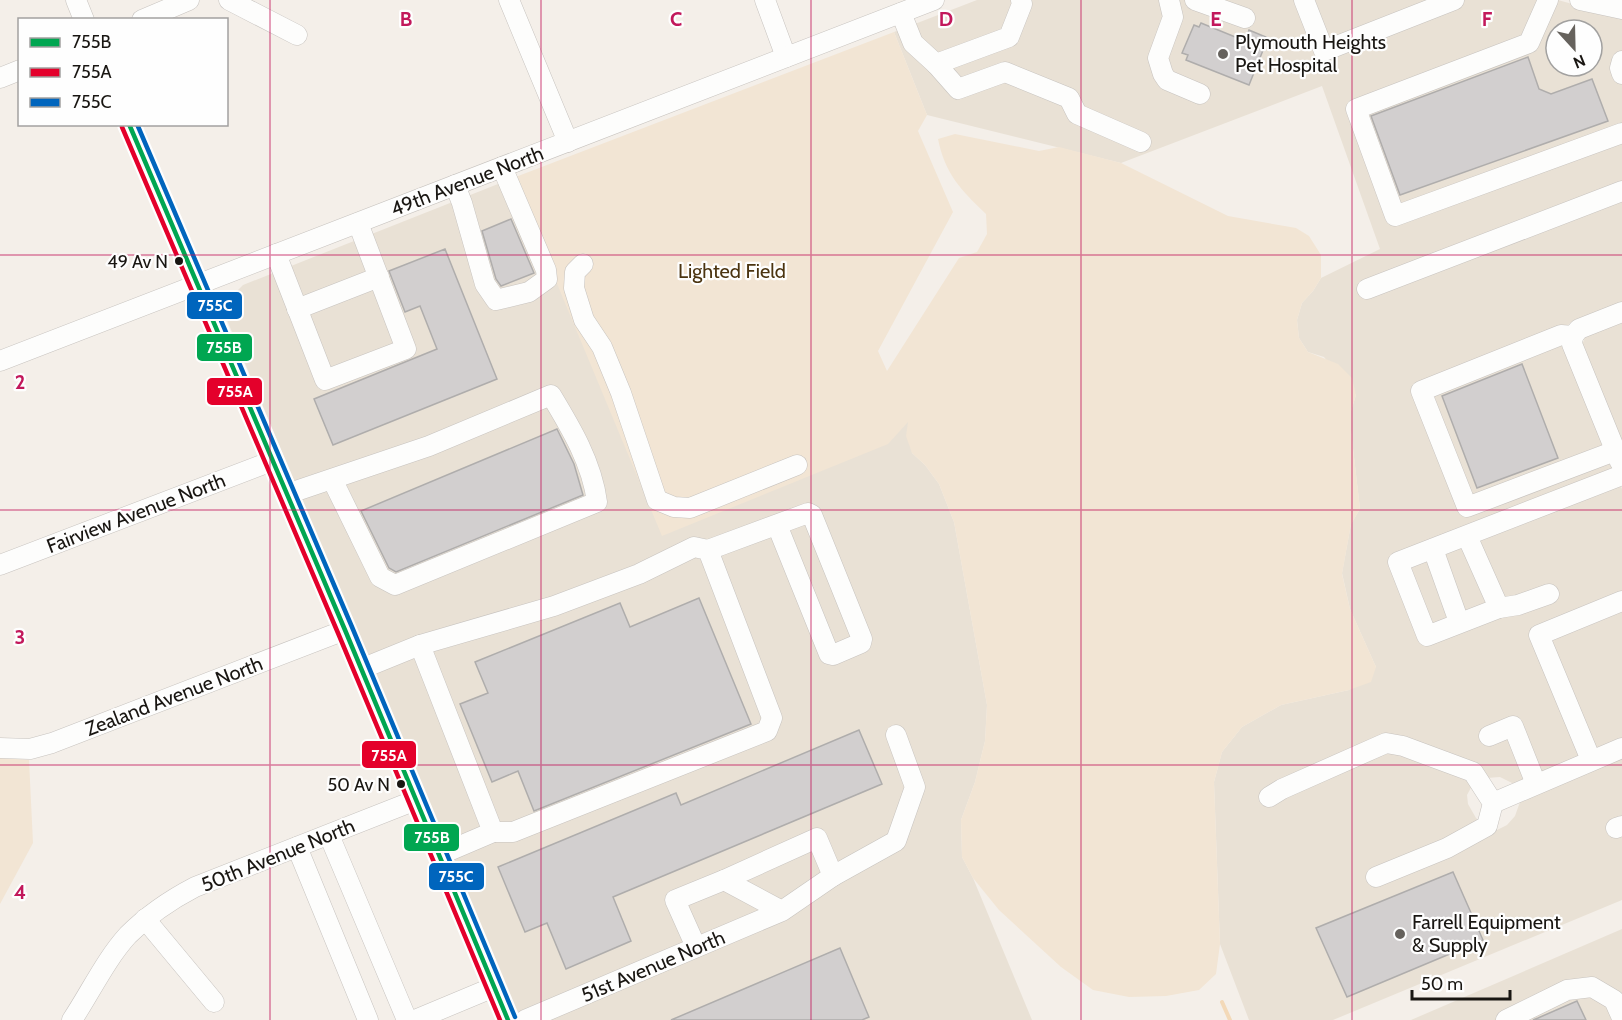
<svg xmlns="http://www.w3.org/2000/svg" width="1622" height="1020" viewBox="0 0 1622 1020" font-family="Cabin,sans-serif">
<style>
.built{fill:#e9e1d5;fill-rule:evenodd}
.green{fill:#f2e5d4}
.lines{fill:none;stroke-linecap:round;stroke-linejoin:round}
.stream{stroke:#f3d9b8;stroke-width:4}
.building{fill:#d2cfcf;stroke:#afadac;stroke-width:1.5}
.minor-casing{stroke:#c7c3bf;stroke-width:21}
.minor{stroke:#fdfdfc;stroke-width:20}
.bus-1-casing{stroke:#fefefe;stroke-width:9}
.bus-2-casing{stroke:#fefefe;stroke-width:9}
.bus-3-casing{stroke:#fefefe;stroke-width:9}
.bus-1{stroke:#00a651;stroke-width:4.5}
.bus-2{stroke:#e4002b;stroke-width:4.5}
.bus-3{stroke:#0065bd;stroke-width:4.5}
.grid{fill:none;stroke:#c2185b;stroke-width:1.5;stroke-opacity:0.55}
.poi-dot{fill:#66625d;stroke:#fefefe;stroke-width:2}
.bus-dot{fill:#191612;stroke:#fefefe;stroke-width:2}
.labels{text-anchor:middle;stroke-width:4.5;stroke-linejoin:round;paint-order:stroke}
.bus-label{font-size:18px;fill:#191612;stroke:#fefefe;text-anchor:end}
.poi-label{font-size:20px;fill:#191612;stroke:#fefefe;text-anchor:start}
.street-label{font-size:20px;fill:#191612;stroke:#fefefe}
.park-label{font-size:20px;fill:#4b3410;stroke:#fefefe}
.grid-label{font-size:20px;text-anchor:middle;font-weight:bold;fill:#c2185b;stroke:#fefefe;stroke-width:4.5;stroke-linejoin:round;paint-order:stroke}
.line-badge{stroke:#fefefe;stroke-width:2}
.badge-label{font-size:16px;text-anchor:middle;font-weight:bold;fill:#fff}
</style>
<rect width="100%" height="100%" fill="#f4efe9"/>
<g class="built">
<path d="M977 0H1558L1622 18V302L1570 323 1564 330 1565 350 1622 489V741L1514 784 1500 777 1487 778 1473 784 1467 795 1468 804 1476 818 1489 829 1497 830 1507 825 1515 816 1520 802 1527 798 1622 756V900L1333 1020H1249L1220 944 1214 782 1222 752 1242 727 1281 705 1349 690 1376 667 1350 609 1342 573 1351 524 1360 509 1351 431V411L1356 395 1324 357 1308 352 1299 338 1297 320 1302 303 1313 291 1321 278 1380 249 1322 86 1121 163 927 115 894 32ZM1556 30H1592V66H1556Z"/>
<path d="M513 178 909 420 912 453 925 465 939 484 954 522 987 705 985 741 975 782 961 820 962 857 973 878 1032 1020H519L227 320 226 310 231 297 243 285Z"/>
<path d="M1622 321V443L1582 345 1586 335Z"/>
<path d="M1622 929V1020H1411Z"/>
</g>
<g class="green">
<path d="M894 32 927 115 918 131 953 212 878 351 887 371 959 258 977 252 987 234 986 214C961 190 945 174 938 139L955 134 1039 151 1059 147 1121 163 1228 216 1296 228 1309 236 1321 255V278L1313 291 1302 303 1297 320 1299 338 1308 352 1338 364 1352 378 1356 395 1351 411V431L1360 509 1351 524 1342 574 1350 609 1376 667 1371 682 1349 690 1281 705 1242 727 1222 752 1214 782 1220 944 1216 974 1199 990 1166 996 1129 997 1093 990 1061 967 999 910 973 878 962 857 961 820 975 782 985 741 987 705 954 522 939 484 925 465 912 453 906 436 908 422 888 444 662 536 513 178Z"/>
<path d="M0 758 29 760 33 843 0 904Z"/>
</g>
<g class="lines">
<path class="stream" d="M1222 1002 1230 1020"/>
</g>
<g class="building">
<path d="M1201 23 1245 41 1249 30 1268 38 1249 85 1186 60 1188 55 1182 53 1194 25 1199 27Z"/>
<path d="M1528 57 1539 89 1551 94 1592 79 1608 121 1400 195 1371 116Z"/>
<path d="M511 219 534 273 501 286 496 279 482 231Z"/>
<path d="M445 249 497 379 333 445 314 399 437 349 420 306 405 312 389 271Z"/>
<path d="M1522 364 1558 458 1477 488 1442 396Z"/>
<path d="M557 429 574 464 583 495 396 572 389 568 361 511Z"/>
<path d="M699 598 751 724 534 811 518 771 492 782 460 704 488 693 475 662 620 603 630 627Z"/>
<path d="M859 730 882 784 613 897 631 941 566 969 547 923 525 932 498 867 676 793 681 805Z"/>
<path d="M1453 872 1483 940 1347 997 1316 928Z"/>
<path d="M840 948 869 1017 862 1020H671Z"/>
<path d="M1577 1001 1586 1020H1533L1538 1018Z"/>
</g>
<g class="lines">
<defs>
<g id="minor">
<path d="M76 0 84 20"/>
<path d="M229 0 297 35"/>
<path d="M509 0 568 142"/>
<path d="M765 0 786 57"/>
<path d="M1169 0 1173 17 1158 58 1163 74 1167 80 1200 94"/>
<path d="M1195 0 1245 18"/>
<path d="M1304 0 1324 51 1454 0"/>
<path d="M1548 0 1529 43 1356 109 1395 216 1622 133"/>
<path d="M1580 0 1622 9"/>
<path d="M901 13 913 43 936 64 1009 37 1022 4 1021 0"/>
<path d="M142 20 189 0"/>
<path d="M1622 61 1620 68 1622 74"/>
<path d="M936 64 958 89 1005 72 1069 98 1077 114 1141 142"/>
<path d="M0 78 20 70"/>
<path d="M129 124 345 630 508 1020"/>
<path d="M455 185 462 203 485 284 496 300 529 292 547 279 546 270 502 167"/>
<path d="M276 254 325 380 406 349 358 223"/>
<path d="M583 264 575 272 574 288 584 320 602 347 621 393 657 500 674 507 690 508 797 465"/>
<path d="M1367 289 1622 191"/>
<path d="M297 309 379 277"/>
<path d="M1573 336 1561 335 1421 391 1467 507 1615 451"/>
<path d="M1573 336 1572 344 1620 462"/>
<path d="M1573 336 1579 329 1622 312"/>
<path d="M0 361 934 0"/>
<path d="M287 494 429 446 551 395C571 428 592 463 597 502L395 585 380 577 332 479"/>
<path d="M1467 536 1499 608 1427 636 1398 562 1622 475"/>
<path d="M1433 549 1459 622"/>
<path d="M708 550 808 513 812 515 862 639 861 643 833 655 829 654 777 525"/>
<path d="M0 565 272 461"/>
<path d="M1499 608 1518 605 1549 594"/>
<path d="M420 645 554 606 639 574 694 547 708 550 772 718 767 731 513 832H493"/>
<path d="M361 669 420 645 493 832 439 855"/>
<path d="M1489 736 1513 726 1536 784"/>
<path d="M0 748 30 749 52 743 345 630"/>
<path d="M1591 760 1539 635 1622 601"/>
<path d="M1269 797 1282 789 1386 743 1403 746 1473 772 1493 803 1487 826 1447 848 1376 877"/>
<path d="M1493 803 1622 748"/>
<path d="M1616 828 1622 826"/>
<path d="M329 835 407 1020"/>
<path d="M297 847 368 1020"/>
<path d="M833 876 896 841 915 787 896 735"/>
<path d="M145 919 214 1002"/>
<path d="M696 947 675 900 724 880"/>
<path d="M72 1020C90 993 106 959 128 935 148 915 170 900 195 887L416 800"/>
<path d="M415 1020 494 987"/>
<path d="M525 1020 782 911 833 876 817 838 724 880 782 911"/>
<path d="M1506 1020 1567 990 1592 987 1614 1000 1622 1018"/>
</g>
</defs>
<use href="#minor" class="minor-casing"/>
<use href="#minor" class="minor"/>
<defs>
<path id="bus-1" d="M129 124 345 630 508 1020"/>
<path id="bus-2" d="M122 127 338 633 500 1020"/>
<path id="bus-3" d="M137 124 352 627 515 1017"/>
</defs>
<use href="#bus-1" class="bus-1-casing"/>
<use href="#bus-2" class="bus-2-casing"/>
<use href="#bus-3" class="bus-3-casing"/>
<use href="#bus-1" class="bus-1"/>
<use href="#bus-2" class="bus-2"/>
<use href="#bus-3" class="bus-3"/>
</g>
<path class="grid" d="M270 0V1020M541 0V1020M811 0V1020M1081 0V1020M1352 0V1020M0 255H1622M0 510H1622M0 765H1622"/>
<g class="poi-dot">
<circle cx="1223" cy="54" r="6"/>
<circle cx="1400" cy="934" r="6"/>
</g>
<g class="bus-dot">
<circle cx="179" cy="261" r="5"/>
<circle cx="401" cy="784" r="5"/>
</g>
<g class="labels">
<g class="bus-label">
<text x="168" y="268">49 Av N</text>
<text x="390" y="791">50 Av N</text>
</g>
<g class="poi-label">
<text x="1235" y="49">Plymouth Heights<tspan x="1235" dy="23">Pet Hospital</tspan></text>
<text x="1412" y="929">Farrell Equipment<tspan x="1412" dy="23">&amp; Supply</tspan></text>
</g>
<g class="street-label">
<text transform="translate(467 181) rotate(-21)" y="7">49th Avenue North</text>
<text transform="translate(136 513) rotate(-21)" y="7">Fairview Avenue North</text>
<text transform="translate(174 696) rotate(-21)" y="7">Zealand Avenue North</text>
<text transform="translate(278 855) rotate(-22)" y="7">50th Avenue North</text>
<text transform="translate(653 966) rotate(-23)" y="7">51st Avenue North</text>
</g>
<g class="park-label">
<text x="732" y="278">Lighted Field</text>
</g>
</g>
<g class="grid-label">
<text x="406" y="26">B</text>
<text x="676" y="26">C</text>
<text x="946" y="26">D</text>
<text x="1216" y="26">E</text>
<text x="1487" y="26">F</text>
<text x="20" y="389">2</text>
<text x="20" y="644">3</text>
<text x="20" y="899">4</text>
</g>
<g class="line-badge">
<rect x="186" y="291" width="57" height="29" rx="6" fill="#0065bd"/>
<rect x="196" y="333" width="57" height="29" rx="6" fill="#00a651"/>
<rect x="206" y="377" width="57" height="29" rx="6" fill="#e4002b"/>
<rect x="361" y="740" width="56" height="29" rx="6" fill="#e4002b"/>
<rect x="403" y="823" width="57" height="29" rx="6" fill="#00a651"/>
<rect x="428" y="862" width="57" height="29" rx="6" fill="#0065bd"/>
</g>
<g class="badge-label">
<text x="215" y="311">755C</text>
<text x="224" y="353">755B</text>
<text x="235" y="397">755A</text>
<text x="389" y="761">755A</text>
<text x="432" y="843">755B</text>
<text x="456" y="882">755C</text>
</g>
<rect x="18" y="18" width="210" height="108" fill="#fefefe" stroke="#a2a1a0" stroke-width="1.5"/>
<rect x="30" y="38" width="30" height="9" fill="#00a651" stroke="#a2a1a0" stroke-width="1.5"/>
<text x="72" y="48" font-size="18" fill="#191612">755B</text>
<rect x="30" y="68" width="30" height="9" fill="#e4002b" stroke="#a2a1a0" stroke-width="1.5"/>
<text x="72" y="78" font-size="18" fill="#191612">755A</text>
<rect x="30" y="98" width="30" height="9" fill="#0065bd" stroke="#a2a1a0" stroke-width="1.5"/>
<text x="72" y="108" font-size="18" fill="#191612">755C</text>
<g transform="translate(1574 48) rotate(158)"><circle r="28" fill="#fefefe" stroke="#a2a1a0" stroke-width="1.5"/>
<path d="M0-4.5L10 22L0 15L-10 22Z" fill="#66625d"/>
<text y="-9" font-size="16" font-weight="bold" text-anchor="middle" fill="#191612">N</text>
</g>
<path d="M1412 990v9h98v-9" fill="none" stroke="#191612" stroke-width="3"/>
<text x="1421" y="990" font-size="18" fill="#191612" stroke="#fefefe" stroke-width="4.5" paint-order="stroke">50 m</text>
</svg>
